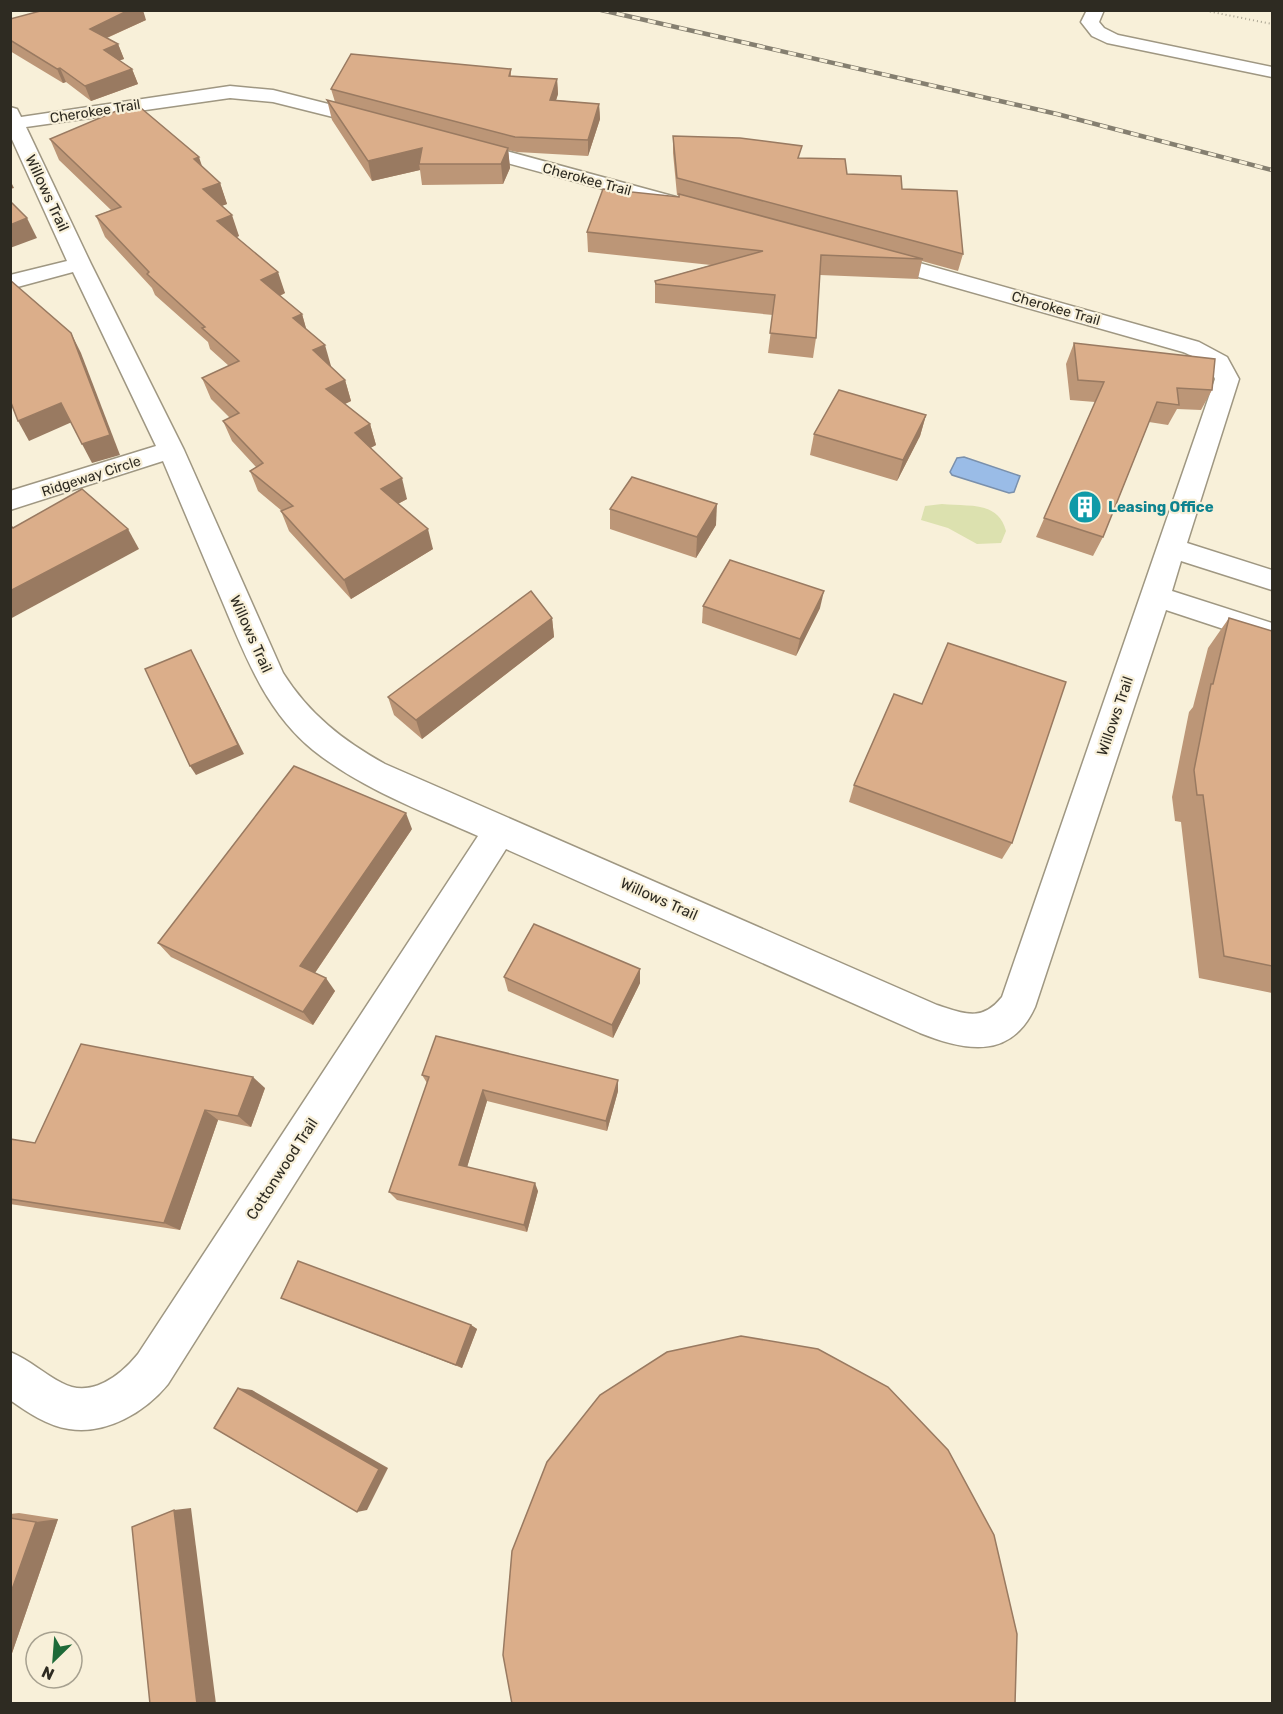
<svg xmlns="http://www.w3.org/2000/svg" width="1283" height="1714" viewBox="0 0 1283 1714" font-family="Rubik,sans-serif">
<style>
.green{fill:#dce1af}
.water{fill:#9abce7;stroke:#7a90ac;stroke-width:1.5}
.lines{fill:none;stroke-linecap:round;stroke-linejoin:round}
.minor-casing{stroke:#9f9782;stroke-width:3}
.path{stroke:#aaa492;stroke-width:2;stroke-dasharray:1 3;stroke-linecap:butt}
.minor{fill:#fff;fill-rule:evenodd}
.rail-casing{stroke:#857f70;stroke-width:4.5}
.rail{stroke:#f8f0d9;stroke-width:3;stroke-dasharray:8;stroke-linecap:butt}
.wall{fill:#bc9677}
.shaded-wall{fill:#997a61}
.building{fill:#dbae8a;stroke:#997a61;stroke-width:1.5}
.labels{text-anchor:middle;stroke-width:4.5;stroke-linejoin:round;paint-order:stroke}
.far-street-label{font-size:14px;fill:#2e2b22;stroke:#f8f0d9}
.street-label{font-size:15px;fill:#2e2b22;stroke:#f8f0d9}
.culture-label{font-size:15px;font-weight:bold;fill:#0d838f;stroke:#f8f0d9;text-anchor:start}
</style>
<rect width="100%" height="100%" fill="#f8f0d9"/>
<path class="green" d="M942 504C967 507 998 500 1006 531L1001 543 977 544 948 528 921 520 925 506Z"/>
<path class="water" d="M964 457 1020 476 1014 492 1009 493 952 475 950 472 957 458Z"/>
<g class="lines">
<defs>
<g id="minor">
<path d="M1087 10H1104L1099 22 1104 28 1118 35 1272 67V77L1107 43 1092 36 1081 22Z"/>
<path d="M230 86 273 90 380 117 383 121 380 125 373 127 273 102 230 98 26 127 91 264 184 450 283 673C309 714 343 741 385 764L937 1005C965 1014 982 1022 1002 997L1215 379C1210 363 1197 358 1183 352L869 263 866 258 869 253 877 251 1199 342 1227 357 1239 379 1187 543 1272 570V590L1181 561 1172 591 1272 623V645L1166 610 1035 1007C1011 1060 965 1051 920 1033L506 849 168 1384C145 1412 107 1435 69 1429 48 1426 27 1412 10 1400V1352C30 1360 44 1374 62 1383 91 1399 121 1375 138 1354L478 836C422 811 362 789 313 750 264 710 244 652 220 596 201 551 182 506 163 461L10 510V491L156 446 73 272 10 289V275L67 261 10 135V107L17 109 21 117Z"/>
<path d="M466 140 687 200 690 204 687 208 680 210 459 150 456 146 459 142Z"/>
</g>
</defs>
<use href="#minor" class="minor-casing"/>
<path class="path" d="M1202 10 1272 24"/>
<use href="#minor" class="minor"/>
<defs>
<path id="rail" d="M601 10 1057 114 1272 170"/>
</defs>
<use href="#rail" class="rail-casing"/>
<use href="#rail" class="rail"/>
</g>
<g class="wall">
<path d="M10 19 146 20 107 38 118 44 124 59 119 60 132 69 138 84 91 101 66 82 63 83 10 51Z"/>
<path d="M511 69V76L557 79 558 94 556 100 599 104 600 119 588 156 517 152 508 150 510 168 503 184 422 185 420 170 372 181 332 120 327 100 335 102 331 89Z"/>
<path d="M673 136 800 158 847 174 902 189 963 254 958 271 922 261 918 279 820 275 816 338 813 358 768 353 773 315 655 303V281L711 265 588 252 587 232 679 197V195H677L673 153Z"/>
<path d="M50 139 202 167 220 183 227 204 221 206 239 236 237 237 285 293 280 296 302 314 306 329 331 366H330L345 380 351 401 345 404 370 424 376 445 370 448 407 499 398 504 433 549 351 599 289 531 281 511H282L258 491 250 471 256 467 232 441 223 421 230 418 211 399 202 378 229 366 210 349 208 342 155 295 152 288 105 237 96 216 111 210 59 160Z"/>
<path d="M1074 343 1212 390 1201 410 1177 409 1168 425 1149 422 1103 537 1093 556 1036 537 1095 402 1070 400 1066 364Z"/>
<path d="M926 415 920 436 897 481 810 455 814 434Z"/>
<path d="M610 509 716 525 696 558 610 529Z"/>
<path d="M703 606 820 608 796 656 702 623Z"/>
<path d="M552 618 554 637 422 739 394 715 388 697Z"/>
<path d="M1229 618 1272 631V993L1199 978 1181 822 1175 821 1172 797 1189 712 1193 707 1208 648Z"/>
<path d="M922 704 1012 843 1002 859 849 802 854 785Z"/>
<path d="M412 829 315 973 335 991 313 1025 171 957 158 943Z"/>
<path d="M504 977 640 983 613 1038 508 991Z"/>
<path d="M422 1075 618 1091 607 1131 487 1101 467 1167 538 1191 527 1232 397 1200 389 1192 427 1083Z"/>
<path d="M265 1088 251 1127 218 1120 180 1230 10 1204V1139L35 1143Z"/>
<path d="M281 1298 471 1325 477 1329 462 1368Z"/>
<path d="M19 1513 58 1519 10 1659V1514Z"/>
</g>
<g class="shaded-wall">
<path d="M129 10H143L146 20 95 43 90 29Z"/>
<path d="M118 44 124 59 109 64 104 50Z"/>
<path d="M60 68 66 82 63 83 57 69Z"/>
<path d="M132 69 138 84 91 101 85 86Z"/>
<path d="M557 79 558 94 551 116 550 100Z"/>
<path d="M599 104 600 119 588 156V140Z"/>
<path d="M422 148 419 164 420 170 372 181 368 161Z"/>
<path d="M508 148 510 168 503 184 501 164Z"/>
<path d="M199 157 206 178 194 159Z"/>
<path d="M10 180 14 188 10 189Z"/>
<path d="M220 183 227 204 211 210 203 189Z"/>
<path d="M232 215 239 236 225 242 217 221Z"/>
<path d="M27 218 37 238 10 248V225Z"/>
<path d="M278 272 285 293 268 301 261 280Z"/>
<path d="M302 314 308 335 293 318Z"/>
<path d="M71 333 81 353 120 455 92 463 82 444Z"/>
<path d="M325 345 331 366 319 371 313 350Z"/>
<path d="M345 380 351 401 332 410 326 389Z"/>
<path d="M61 403 72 422 29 441 18 421Z"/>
<path d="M926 415 920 436 897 481 903 460Z"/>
<path d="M370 424 376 445 361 453 355 433Z"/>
<path d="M402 478 407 499 386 510 381 489Z"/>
<path d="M717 504 716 525 696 558 697 537Z"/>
<path d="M128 529 139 549 10 619V591Z"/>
<path d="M428 529 433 549 351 599 344 580Z"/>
<path d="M824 591 820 608 796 656 800 639Z"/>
<path d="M552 618 554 637 422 739 416 720Z"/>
<path d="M191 650 244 754 196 775 190 766Z"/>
<path d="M406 813 412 829 310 980 300 966Z"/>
<path d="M640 969V983L613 1038 612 1025Z"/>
<path d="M326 978 335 991 313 1025 303 1012Z"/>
<path d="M253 1077 265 1088 251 1127 238 1116Z"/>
<path d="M618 1080V1091L607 1131 606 1121Z"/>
<path d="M483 1090 487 1101 465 1174 459 1165Z"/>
<path d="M205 1110 218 1120 180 1230 164 1223Z"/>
<path d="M535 1183 538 1191 527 1232 524 1225Z"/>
<path d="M471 1325 477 1329 462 1368 456 1365Z"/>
<path d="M238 1388 252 1390 388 1468 367 1510 357 1512Z"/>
<path d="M191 1508 216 1704H197L174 1510Z"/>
<path d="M58 1519 10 1659V1595L36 1522Z"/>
</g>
<g class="building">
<path d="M44 10H129L90 29 118 44 104 50 132 69 85 86 60 68 57 69 10 40V19Z"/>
<path d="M351 54 511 69 509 76 557 79 550 100 599 104 588 140 515 137 331 89Z"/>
<path d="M327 100 508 148 501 164H419L422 148 368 161Z"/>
<path d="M135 103 199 157 194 159 220 183 203 189 232 215 217 221 278 272 261 280 302 314 293 318 325 345 313 350 345 380 326 389 370 424 355 433 402 478 381 489 428 529 344 580 281 511 293 506 250 471 263 463 223 421 239 413 202 378 239 361 202 328 205 327 147 274 149 272 96 216 121 207 50 139Z"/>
<path d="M673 136 740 138 802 146 798 158 845 159 847 174 901 176 902 189 957 191 963 254 677 178Z"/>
<path d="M603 189 679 197V194L923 259 821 255 816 338 770 333 775 295 656 284 655 281 763 251 587 232Z"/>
<path d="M10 201 27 218 10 225Z"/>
<path d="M10 280 71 333 110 435 82 444 61 403 18 421 10 400Z"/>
<path d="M1074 343 1215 359 1212 390 1177 388 1179 405 1157 402 1103 537 1044 518 1104 382 1078 380Z"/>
<path d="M839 390 926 415 903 460 814 434Z"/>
<path d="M632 477 717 504 697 537 610 509Z"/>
<path d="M82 489 128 529 10 591V525L13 528Z"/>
<path d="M730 560 824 591 800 639 703 606Z"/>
<path d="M531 591 552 618 416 720 388 697Z"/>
<path d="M1229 618 1272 631V966L1224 956 1203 795H1197L1194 770 1211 684H1213Z"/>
<path d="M948 643 1066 682 1012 843 854 785 894 694 922 704Z"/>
<path d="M191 650 238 745 190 766 145 669Z"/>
<path d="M294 766 406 813 300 966 326 978 303 1012 158 943Z"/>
<path d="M534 924 640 969 612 1025 504 977Z"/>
<path d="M436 1036 618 1080 606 1121 483 1090 459 1165 535 1183 524 1225 389 1192 429 1077 422 1075Z"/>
<path d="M81 1044 253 1077 238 1116 205 1110 164 1223 10 1199V1139L35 1143Z"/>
<path d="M298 1261 471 1325 456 1365 281 1298Z"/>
<path d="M741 1336 818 1349 888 1387 948 1450 994 1535 1017 1634 1015 1704H512L503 1655 512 1551 547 1462 600 1395 667 1352Z"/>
<path d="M238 1388 379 1469 357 1512 214 1428Z"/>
<path d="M174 1510 197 1704H150L132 1527Z"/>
<path d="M10 1518 36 1522 10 1595Z"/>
</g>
<defs>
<symbol id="building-disc" viewBox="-11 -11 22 22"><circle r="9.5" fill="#0f9aa8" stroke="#f8f0d9"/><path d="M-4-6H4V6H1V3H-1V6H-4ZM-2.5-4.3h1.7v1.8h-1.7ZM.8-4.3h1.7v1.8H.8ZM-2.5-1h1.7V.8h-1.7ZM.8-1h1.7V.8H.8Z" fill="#fff"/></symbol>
</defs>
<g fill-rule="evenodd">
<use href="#building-disc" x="1066" y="488" width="38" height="38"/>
</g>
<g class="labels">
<g class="far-street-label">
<text transform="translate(95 111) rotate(-9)" y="5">Cherokee Trail</text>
<text transform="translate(587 179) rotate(15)" y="5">Cherokee Trail</text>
<text transform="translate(1056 308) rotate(16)" y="5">Cherokee Trail</text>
<text transform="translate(91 476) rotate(-18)" y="5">Ridgeway Circle</text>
</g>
<g class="street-label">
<text transform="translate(47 193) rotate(65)" y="5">Willows Trail</text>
<text transform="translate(251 634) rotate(66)" y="5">Willows Trail</text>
<text transform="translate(1115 716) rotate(-71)" y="5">Willows Trail</text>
<text transform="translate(659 899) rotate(24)" y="5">Willows Trail</text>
<text transform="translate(282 1169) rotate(-57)" y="5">Cottonwood Trail</text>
</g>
<g class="culture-label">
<text x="1108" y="512">Leasing Office</text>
</g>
</g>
<rect width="1283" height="1714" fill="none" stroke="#2e2b22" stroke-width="24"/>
<g transform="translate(54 1660) rotate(205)"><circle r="28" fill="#f8f0d9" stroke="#a7a190" stroke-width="1.5"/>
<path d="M0-4.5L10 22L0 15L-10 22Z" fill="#1e6a38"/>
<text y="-9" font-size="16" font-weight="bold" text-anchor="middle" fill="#2e2b22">N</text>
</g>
</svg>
